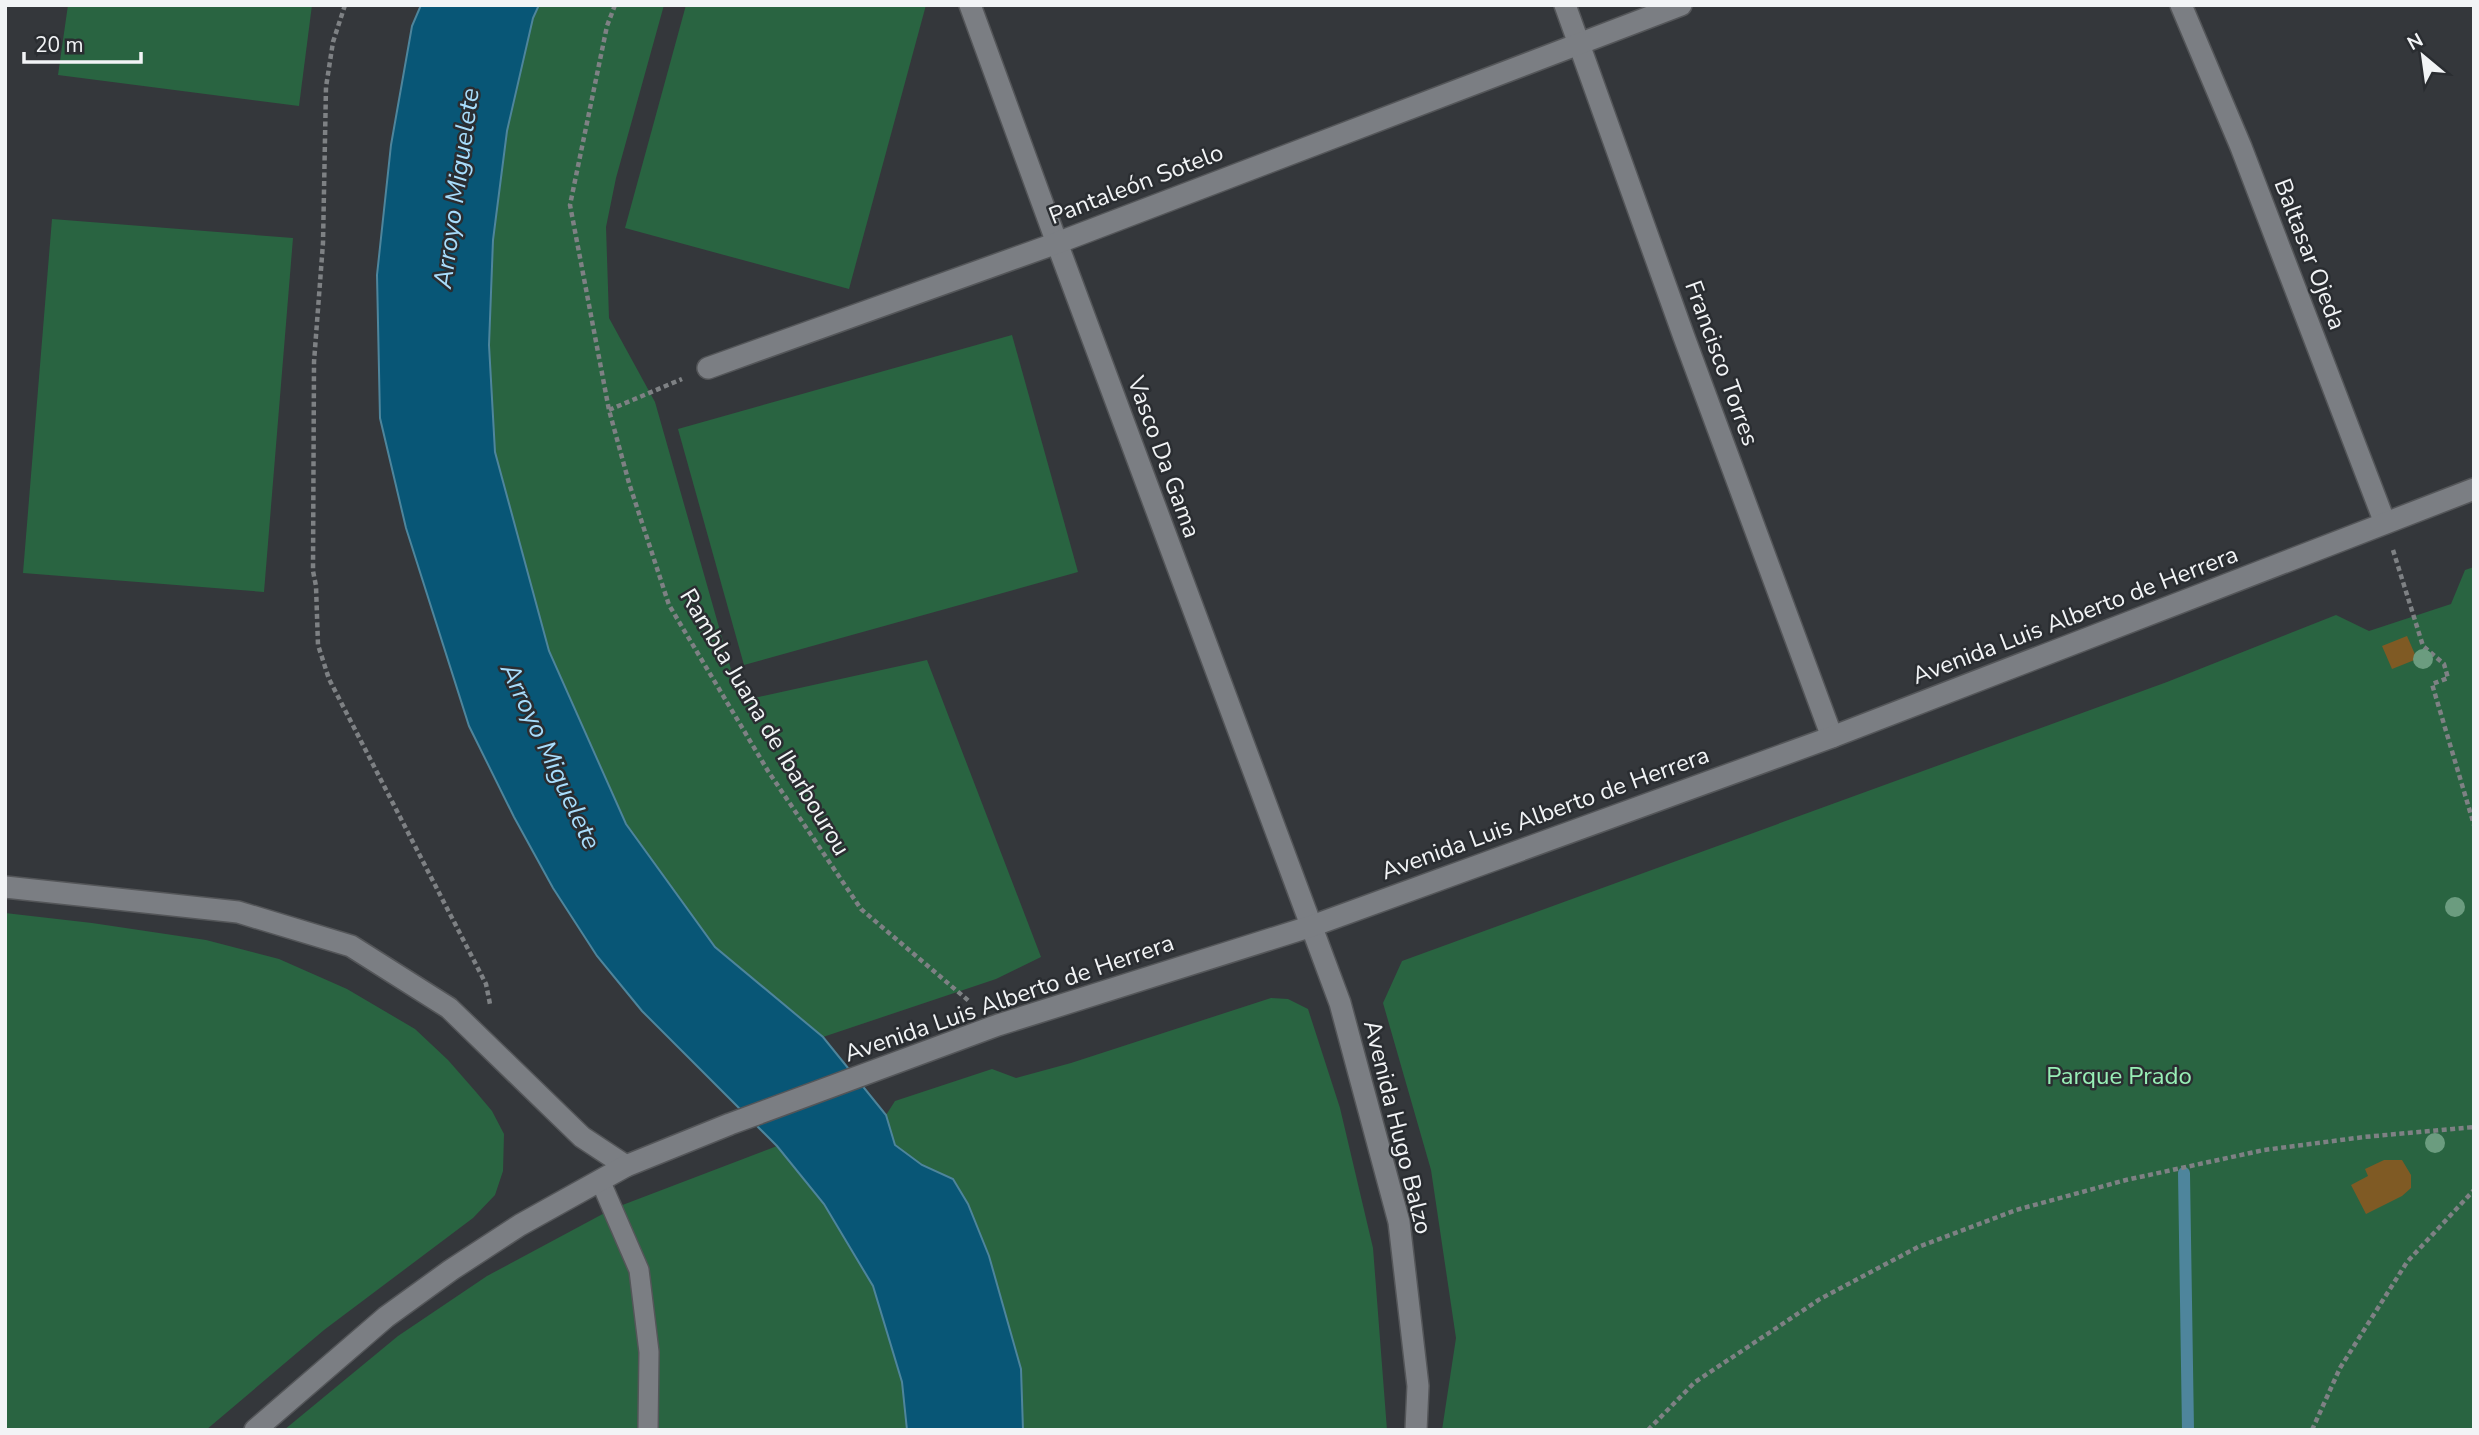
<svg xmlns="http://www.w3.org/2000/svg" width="2479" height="1435" viewBox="0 0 2479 1435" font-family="'Nunito Sans',sans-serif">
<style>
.green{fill:#296441}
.water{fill:#085676;stroke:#4e859c;stroke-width:2}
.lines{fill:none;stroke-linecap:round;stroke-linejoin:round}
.stream{stroke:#4e859c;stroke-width:12}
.building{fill:#7f5a24}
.lane-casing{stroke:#545659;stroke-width:22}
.street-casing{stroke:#545659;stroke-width:24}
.secondary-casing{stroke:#545659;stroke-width:24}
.path{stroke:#7e8184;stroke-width:4.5;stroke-dasharray:5 3.5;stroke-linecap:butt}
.lane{stroke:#7b7e83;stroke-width:19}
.street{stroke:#7b7e83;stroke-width:21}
.secondary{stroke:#7b7e83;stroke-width:21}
.tree{fill:#6b9c7f}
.labels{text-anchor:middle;stroke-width:5;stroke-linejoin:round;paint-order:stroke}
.street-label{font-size:24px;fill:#f2f4f6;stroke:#2a2d31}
.park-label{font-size:24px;fill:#98efb6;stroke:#2a2d31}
.water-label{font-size:26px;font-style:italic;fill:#a8ddfc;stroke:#2a2d31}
</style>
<rect width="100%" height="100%" fill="#34373b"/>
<g class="green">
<path d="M68 5H312L299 106 58 75Z"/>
<path d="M539 5H664L616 178 606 227 609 318 655 402 732 673 745 700 927 660 1041 957 996 979 823 1037 715 947 626 824 549 651 495 452 489 345 493 240 507 131 533 18Z"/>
<path d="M686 5H926L849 289 625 228Z"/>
<path d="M52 219 293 238 264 592 23 573Z"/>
<path d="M1012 335 1078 572 744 665 678 429Z"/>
<path d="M2474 567V1430H1442L1456 1338 1431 1170 1383 1003 1402 961 2167 682 2336 615 2369 631 2451 604 2465 570Z"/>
<path d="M5 913 92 923 206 940 279 959 347 989 415 1029 448 1060 476 1092 492 1111 504 1134 503 1171 495 1195 473 1218 324 1330 206 1430H5Z"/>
<path d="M1271 998 1288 999 1308 1009 1340 1108 1373 1248 1387 1430H1023L1021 1369 989 1256 968 1204 953 1179 922 1165 895 1145 886 1115 895 1101 992 1069 1016 1078 1071 1063Z"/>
<path d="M777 1146 824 1204 873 1286 902 1382 907 1430H284L398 1336 487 1276 612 1209Z"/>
</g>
<path class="water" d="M421 5H539L533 18 507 131 493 240 489 345 495 452 549 651 626 824 715 947 823 1037 886 1115 895 1145 922 1165 953 1179 968 1204 989 1256 1021 1369 1023 1430H907L902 1382 873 1286 824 1204 777 1146 642 1011 597 956 553 888 514 817 469 726 406 528 380 418 377 275 391 145 412 26Z"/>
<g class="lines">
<path class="stream" d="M2184 1173 2188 1430"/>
</g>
<g class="building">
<path d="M2407 636 2417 659 2392 669 2382 646Z"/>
<path d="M2384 1160H2402L2411 1175V1188L2402 1196 2366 1214 2351 1185 2368 1176 2365 1169Z"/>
</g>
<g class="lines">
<defs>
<path id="lane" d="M600 1180 639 1270 649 1352 648 1430"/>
<g id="street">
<path d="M970 5 1057 243 1340 1003 1399 1222 1418 1386 1416 1430"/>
<path d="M1565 5 1684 337 1832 737"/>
<path d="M2181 5 2241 147 2385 523"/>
<path d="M708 368 1057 243 1681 5"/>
</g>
<g id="secondary">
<path d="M5 887 238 912 351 946 449 1008 582 1137 626 1166"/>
<path d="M255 1430 386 1317 451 1270 520 1225 626 1166 730 1124 998 1025 1312 926 1832 737 2474 489"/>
</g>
</defs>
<use href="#lane" class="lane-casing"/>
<use href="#street" class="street-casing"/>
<use href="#secondary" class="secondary-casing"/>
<g class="path">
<path d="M345 5 333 42 326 87 323 243 314 362 313 571 316 586 318 645 329 679 486 984 490 1004"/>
<path d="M615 5 607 26 570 205 609 410 629 483 669 605 768 771 861 909 970 1002"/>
<path d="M609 410 682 379"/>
<path d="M2393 550 2423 646 2444 664 2448 678 2432 684 2474 825"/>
<path d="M1648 1430 1695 1382 1820 1299 1918 1247 2016 1210 2126 1180 2264 1150 2364 1137 2474 1127"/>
<path d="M2312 1430 2340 1368 2407 1262 2474 1190"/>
</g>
<use href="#lane" class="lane"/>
<use href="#street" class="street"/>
<use href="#secondary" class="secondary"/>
</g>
<g class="tree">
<circle cx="2423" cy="659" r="10"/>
<circle cx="2455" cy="907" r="10"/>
<circle cx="2435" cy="1143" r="10"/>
</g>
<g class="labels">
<g class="street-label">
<text transform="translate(1136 184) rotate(-21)" y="8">Pantaleón Sotelo</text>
<text transform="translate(2310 254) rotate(69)" y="8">Baltasar Ojeda</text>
<text transform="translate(1722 363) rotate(70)" y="8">Francisco Torres</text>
<text transform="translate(1164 457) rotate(70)" y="8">Vasco Da Gama</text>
<text transform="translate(2075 615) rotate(-21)" y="8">Avenida Luis Alberto de Herrera</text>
<text transform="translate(765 722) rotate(59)" y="8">Rambla Juana de Ibarbourou</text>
<text transform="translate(1545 813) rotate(-20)" y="8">Avenida Luis Alberto de Herrera</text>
<text transform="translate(1009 998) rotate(-19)" y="8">Avenida Luis Alberto de Herrera</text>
<text transform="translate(1398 1127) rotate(76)" y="8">Avenida Hugo Balzo</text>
</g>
<g class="park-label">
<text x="2119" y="1084">Parque Prado</text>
</g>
<g class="water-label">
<text transform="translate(456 188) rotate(-82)" y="9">Arroyo Miguelete</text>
<text transform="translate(551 756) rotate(65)" y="9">Arroyo Miguelete</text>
</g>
</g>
<rect width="2479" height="1435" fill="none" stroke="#f2f4f6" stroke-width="14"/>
<g transform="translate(2423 56) rotate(331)" stroke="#2a2d31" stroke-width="5" paint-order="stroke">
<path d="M0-5L12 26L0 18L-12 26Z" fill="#f2f4f6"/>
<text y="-10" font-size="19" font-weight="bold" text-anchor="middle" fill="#f2f4f6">N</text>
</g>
<path d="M24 52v10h117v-10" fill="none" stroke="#f2f4f6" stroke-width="3.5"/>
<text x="35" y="52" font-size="21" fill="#f2f4f6" stroke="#2a2d31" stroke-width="5" paint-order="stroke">20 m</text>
</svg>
